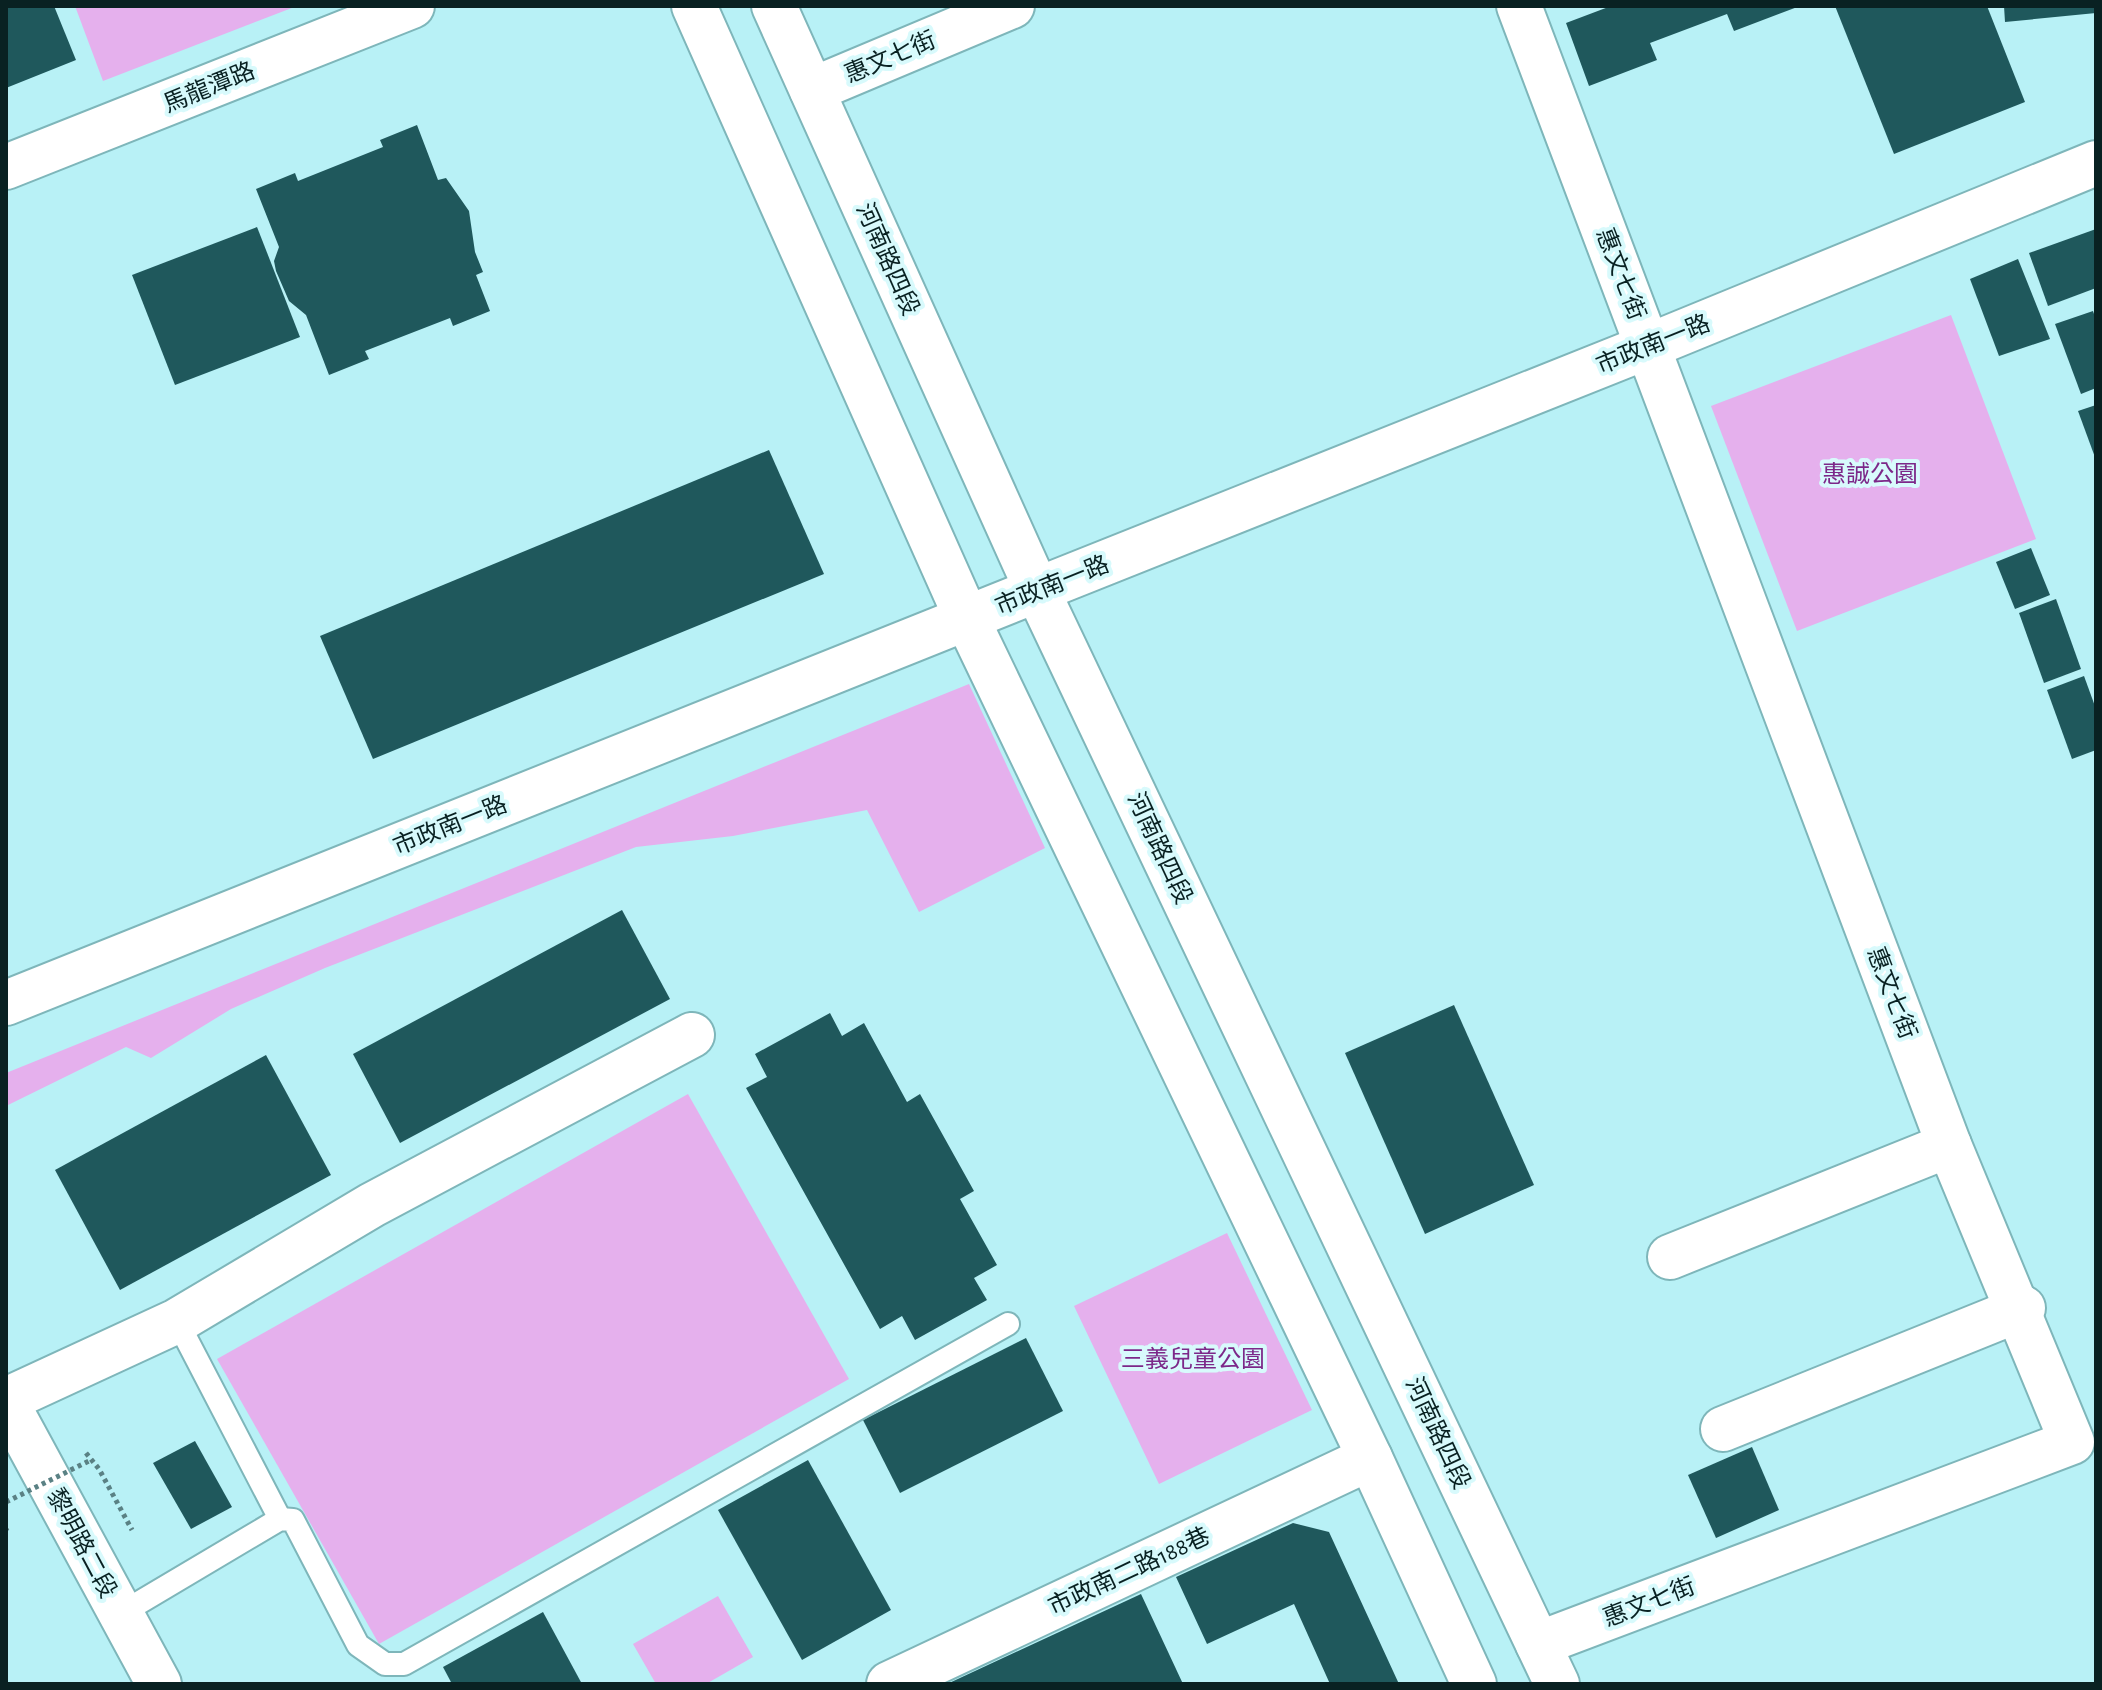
<svg xmlns="http://www.w3.org/2000/svg" width="2102" height="1690" viewBox="0 0 2102 1690" font-family="'Alegreya Sans','Noto Sans TC',sans-serif">
<style>
.green{fill:#e5b0ed}
.building{fill:#1f585c}
.lines{fill:none;stroke-linecap:round;stroke-linejoin:round}
.service-casing{stroke:#7eb6ba;stroke-width:26}
.minor-casing{stroke:#7eb6ba;stroke-width:48}
.tertiary-casing{stroke:#7eb6ba;stroke-width:48}
.secondary-casing{stroke:#7eb6ba;stroke-width:48}
.path{stroke:#5a8184;stroke-width:5;stroke-dasharray:4 4;stroke-linecap:butt}
.service{stroke:#fff;stroke-width:22}
.minor{stroke:#fff;stroke-width:44}
.tertiary{stroke:#fff;stroke-width:44}
.secondary{stroke:#fff;stroke-width:44}
.path-bridge{stroke:#5a8184;stroke-width:5;stroke-dasharray:4 4;stroke-linecap:butt}
.labels{text-anchor:middle;stroke-width:8;stroke-linejoin:round;paint-order:stroke}
.street-label{font-size:24px;fill:#092122;stroke:#d8fafc}
.park-label{font-size:24px;fill:#7c2889;stroke:#d8fafc}
</style>
<rect width="100%" height="100%" fill="#b8f1f6"/>
<g class="green">
<path d="M75 6H297L103 81Z"/>
<path d="M1951 315 2036 539 1797 631 1711 406Z"/>
<path d="M969 684 1045 848 919 912 867 810 733 836 636 847 325 968 231 1009 151 1058 126 1047 6 1106V1073Z"/>
<path d="M688 1094 849 1379 379 1644 217 1359Z"/>
<path d="M1227 1233 1312 1410 1159 1484 1074 1306Z"/>
<path d="M718 1596 753 1657 706 1684H656L633 1644Z"/>
</g>
<g class="building">
<path d="M6 6H54L76 60 6 88Z"/>
<path d="M1611 6H1800L1734 31 1727 14 1650 43 1657 60 1589 86 1566 23Z"/>
<path d="M1835 6H1987L2025 102 1894 154Z"/>
<path d="M2004 6H2096V13L2005 22Z"/>
<path d="M417 125 438 180 446 178 469 211 475 252 483 272 476 275 490 311 453 326 450 318 365 351 369 359 329 375 306 315 289 301 276 271 274 261 279 247 256 189 295 173 298 181 383 147 380 140Z"/>
<path d="M257 227 300 337 175 385 132 275Z"/>
<path d="M2096 229V288L2048 306 2029 253Z"/>
<path d="M2018 259 2050 339 1999 356 1970 279Z"/>
<path d="M2093 311 2096 320V388L2081 394 2055 324Z"/>
<path d="M2096 405V460L2078 411Z"/>
<path d="M769 450 824 574 373 759 320 636Z"/>
<path d="M2031 548 2050 595 2015 609 1996 562Z"/>
<path d="M2056 599 2081 669 2044 683 2019 613Z"/>
<path d="M2084 676 2096 709V750L2072 759 2047 690Z"/>
<path d="M622 910 670 999 400 1143 353 1054Z"/>
<path d="M1454 1005 1534 1185 1425 1234 1345 1053Z"/>
<path d="M830 1013 842 1036 864 1023 907 1102 920 1094 974 1191 960 1199 997 1265 974 1278 987 1300 915 1340 902 1316 880 1329 746 1088 767 1077 755 1054Z"/>
<path d="M266 1055 331 1175 120 1290 55 1170Z"/>
<path d="M1026 1338 1063 1411 900 1493 863 1420Z"/>
<path d="M195 1441 232 1507 191 1529 153 1463Z"/>
<path d="M1752 1447 1779 1510 1716 1538 1688 1475Z"/>
<path d="M808 1460 891 1610 802 1660 718 1510Z"/>
<path d="M1293 1523 1329 1532 1399 1684H1330L1294 1604 1207 1644 1176 1577Z"/>
<path d="M1141 1594 1183 1684H947Z"/>
<path d="M543 1612 582 1684H452L443 1667Z"/>
</g>
<g class="lines">
<defs>
<g id="service">
<path d="M177 1321 280 1519"/>
<path d="M120 1614 280 1519 293 1520 358 1645 385 1664H404L1008 1324"/>
</g>
<g id="minor">
<path d="M1519 6 1949 1145 2072 1442 1538 1644"/>
<path d="M812 90 1012 6"/>
<path d="M6 167 412 6"/>
<path d="M1037 590 1649 346 2096 163"/>
<path d="M1670 1257 1949 1145"/>
<path d="M6 1400 177 1321 372 1205 692 1035"/>
<path d="M1723 1429 2023 1308"/>
<path d="M889 1684 1370 1458"/>
</g>
<g id="tertiary">
<path d="M694 6 967 619 1370 1458 1474 1684"/>
<path d="M774 6 1037 590 1557 1684"/>
<path d="M6 1003 1037 590"/>
</g>
<path id="secondary" d="M6 1402 159 1684"/>
</defs>
<use href="#service" class="service-casing"/>
<use href="#minor" class="minor-casing"/>
<use href="#tertiary" class="tertiary-casing"/>
<use href="#secondary" class="secondary-casing"/>
<g class="path">
<path d="M86 1453 99 1469 132 1530"/>
<path d="M6 1529 7 1531"/>
</g>
<use href="#service" class="service"/>
<use href="#minor" class="minor"/>
<use href="#tertiary" class="tertiary"/>
<use href="#secondary" class="secondary"/>
<path class="path-bridge" d="M6 1502 91 1460"/>
</g>
<g class="labels">
<g class="street-label">
<text transform="translate(890 57) rotate(-23)" y="8">惠文七街</text>
<text transform="translate(209 87) rotate(-22)" y="8">馬龍潭路</text>
<text transform="translate(888 259) rotate(66)" y="8">河南路四段</text>
<text transform="translate(1621 274) rotate(69)" y="8">惠文七街</text>
<text transform="translate(1653 344) rotate(-22)" y="8">市政南一路</text>
<text transform="translate(1052 585) rotate(-22)" y="8">市政南一路</text>
<text transform="translate(450 825) rotate(-22)" y="8">市政南一路</text>
<text transform="translate(1160 848) rotate(65)" y="8">河南路四段</text>
<text transform="translate(1892 993) rotate(69)" y="8">惠文七街</text>
<text transform="translate(1438 1433) rotate(65)" y="8">河南路四段</text>
<text transform="translate(82 1543) rotate(62)" y="8">黎明路二段</text>
<text transform="translate(1129 1571) rotate(-25)" y="8">市政南二路188巷</text>
<text transform="translate(1649 1602) rotate(-21)" y="8">惠文七街</text>
</g>
<g class="park-label">
<text x="1870" y="482">惠誠公園</text>
<text x="1193" y="1367">三義兒童公園</text>
</g>
</g>
<rect width="2102" height="1690" fill="none" stroke="#092122" stroke-width="16"/>
</svg>
